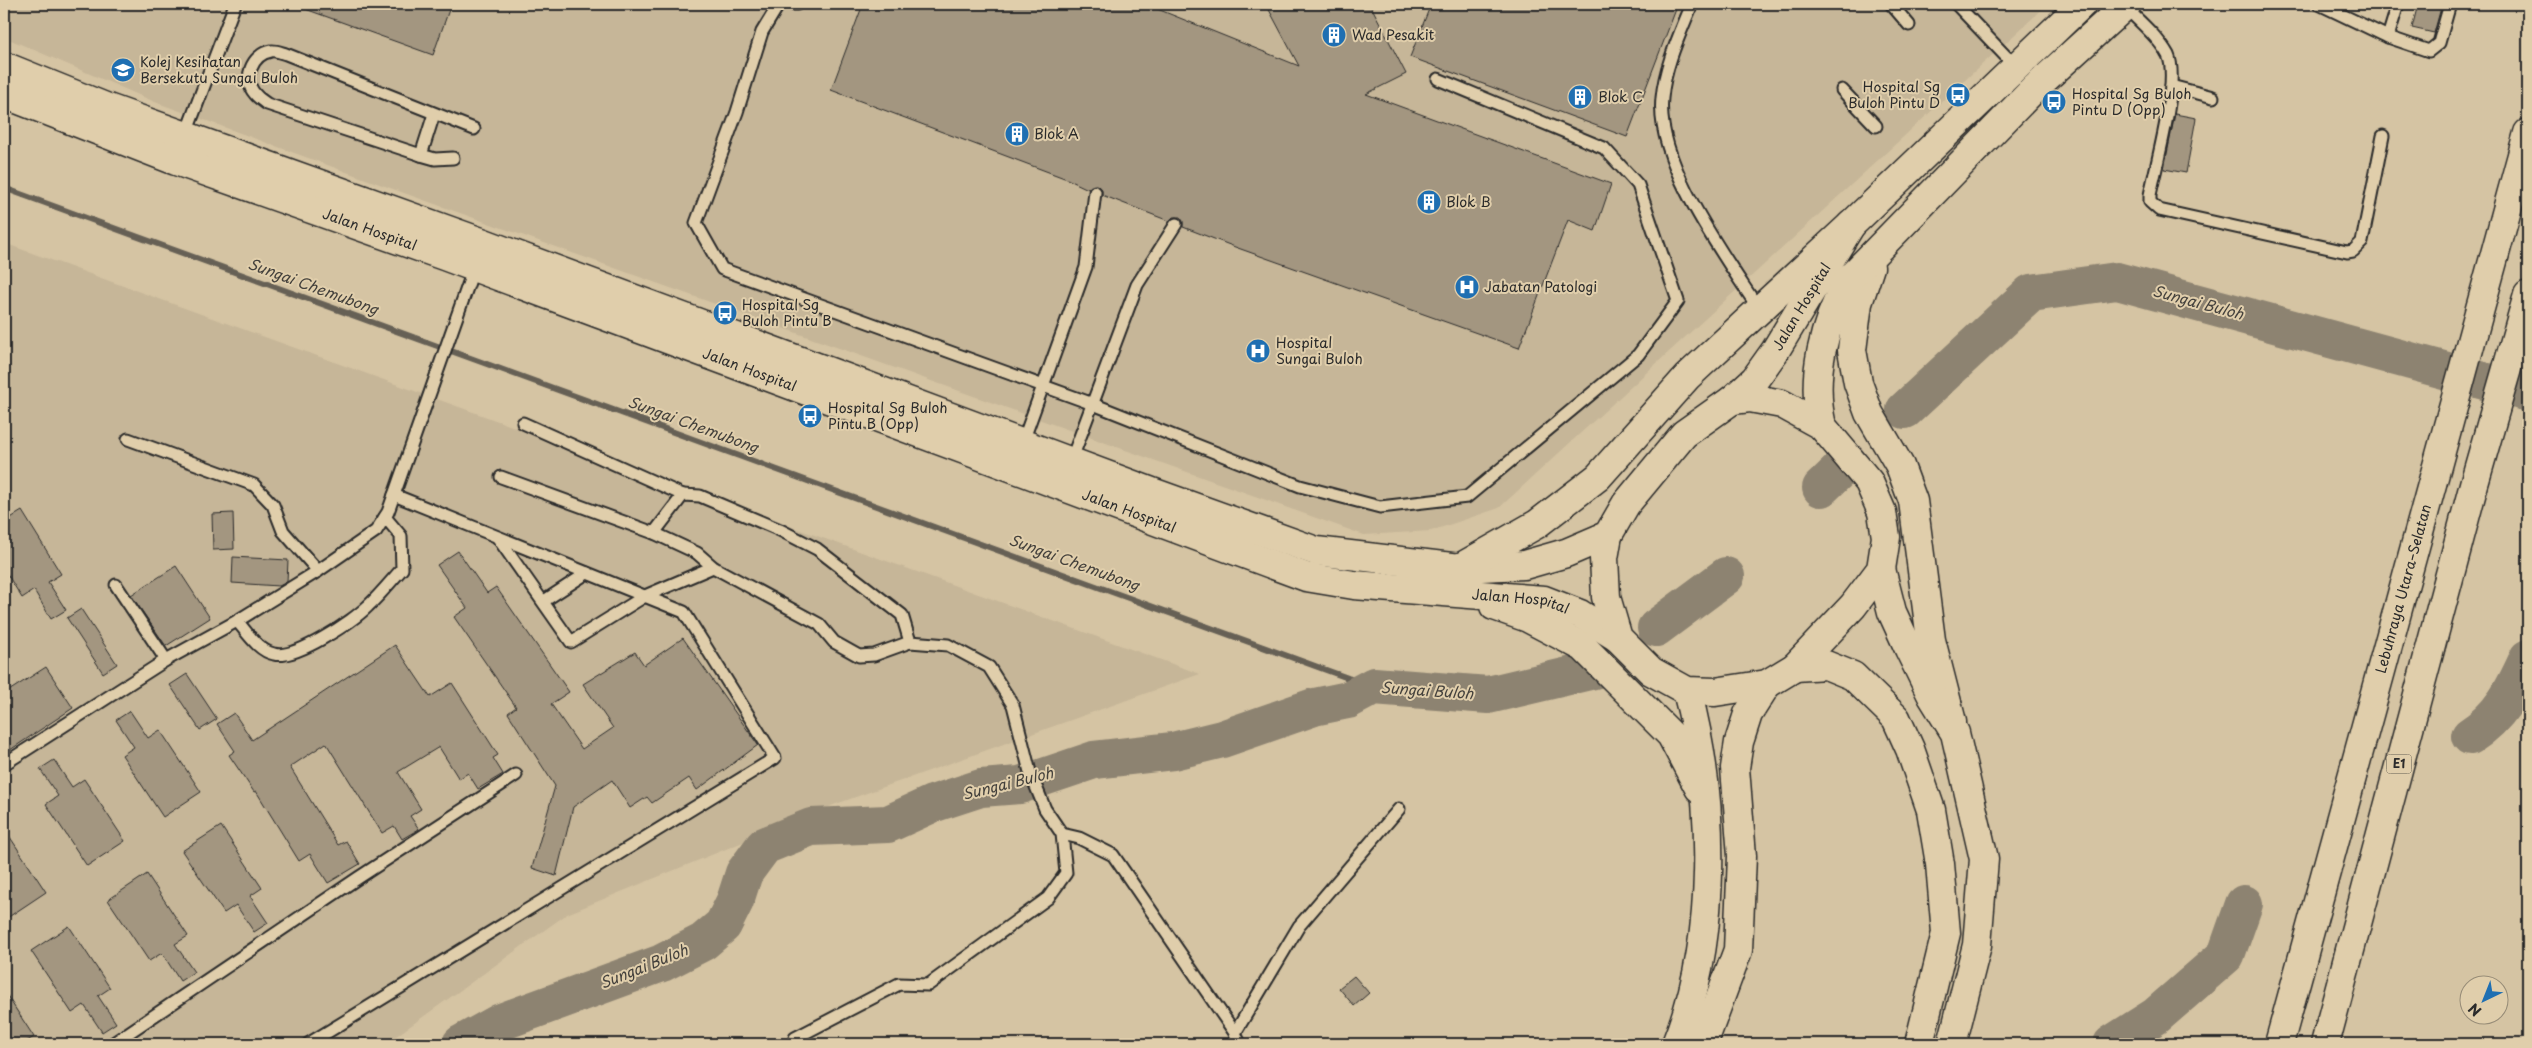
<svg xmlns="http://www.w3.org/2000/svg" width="2532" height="1048" viewBox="0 0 2532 1048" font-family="'Playpen Sans',sans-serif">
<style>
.built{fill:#c6b698}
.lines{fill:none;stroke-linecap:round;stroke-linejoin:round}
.stream{stroke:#666055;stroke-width:6}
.river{stroke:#8d8371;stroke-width:38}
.building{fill:#a39680;stroke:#2b2b2b}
.lane-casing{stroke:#2b2b2b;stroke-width:15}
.secondary-casing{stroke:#2b2b2b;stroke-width:31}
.highway-casing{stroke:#2b2b2b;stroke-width:31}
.lane{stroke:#e0ceab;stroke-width:11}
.secondary{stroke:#e0ceab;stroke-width:28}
.highway{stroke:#e0ceab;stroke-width:28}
.labels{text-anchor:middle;stroke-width:4;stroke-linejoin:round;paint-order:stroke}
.shield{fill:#e0ceab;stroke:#615c51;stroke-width:1}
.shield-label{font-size:12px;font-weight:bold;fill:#2b2b2b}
.poi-label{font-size:14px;fill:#2b2b2b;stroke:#e0ceab;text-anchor:start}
.street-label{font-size:14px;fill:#2b2b2b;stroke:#e0ceab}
.water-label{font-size:15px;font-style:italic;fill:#44413c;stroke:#e0ceab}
</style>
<rect width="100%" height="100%" fill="#d5c4a3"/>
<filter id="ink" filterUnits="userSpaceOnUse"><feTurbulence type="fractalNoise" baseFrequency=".02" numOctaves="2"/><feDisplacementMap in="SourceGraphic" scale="10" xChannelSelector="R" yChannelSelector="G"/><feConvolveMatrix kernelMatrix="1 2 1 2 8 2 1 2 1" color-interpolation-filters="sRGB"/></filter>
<g filter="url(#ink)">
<g class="built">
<path d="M4 4H2048L1499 508 1431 531 1364 535 404 193 155 102 4 37Z"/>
<path d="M4 243 1200 674 836 804 567 914 385 1044H4Z"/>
</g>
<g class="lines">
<path class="stream" d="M4 188 1348 678 1374 686"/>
<g class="river">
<path d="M1905 410 2031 293 2117 281 2528 393"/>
<path d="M1821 488 1848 462"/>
<path d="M1656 628 1726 576"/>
<path d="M2470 736C2501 716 2513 691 2528 658"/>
<path d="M461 1044 501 1022 662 963 703 942 723 925 735 901 744 873 764 846 811 827 888 824 932 804 981 788 1020 785 1094 760 1173 751 1222 739 1314 707 1348 700 1374 686 1488 695 1594 670"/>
<path d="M2112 1044 2156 1016 2226 955 2244 904"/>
</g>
</g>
<g class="building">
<path d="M297 4H451L433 55 297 6Z"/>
<path d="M863 4H1145L1299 66 1266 4H1370L1406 74 1366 94 1611 184 1595 231 1568 220 1519 348 1235 247 1183 227V221L1180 217H1173L1169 221 1102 195V189L1096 185 1088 189 1067 179 831 90Z"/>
<path d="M1431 4H1678L1627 137 1410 57Z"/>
<path d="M2418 4H2442L2434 33 2412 28Z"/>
<path d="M2175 114 2196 118 2186 173 2164 169Z"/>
<path d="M22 511 61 574 48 582 66 610 51 619 34 590 22 598 4 569V522Z"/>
<path d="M233 513 234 549 213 550 212 514Z"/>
<path d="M458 551 487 593 496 587 569 692 551 704 582 749 613 728 583 684 635 652 644 665 683 638 758 745 697 790 689 778 652 803 647 797 630 808 612 780 573 807 556 876 532 868 555 786 508 713 516 707 454 617 467 608 437 565Z"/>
<path d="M233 557 288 560 287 582 279 586 232 583Z"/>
<path d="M176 566 210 618 166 646 131 595Z"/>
<path d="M81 609 117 664 103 673 67 618Z"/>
<path d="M395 645 430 697 452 683 498 755 493 758 503 774 478 789 468 773 459 779 439 747 398 772 421 809 410 816 419 829 402 839 394 826 382 833 326 743 290 767 338 845 346 841 360 864 328 883 310 854 299 861 256 791 254 792 229 755 235 751 217 724 234 713 252 740Z"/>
<path d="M46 667 73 708 4 754V694Z"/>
<path d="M187 674 217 719 200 730 170 685Z"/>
<path d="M130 711 148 738 160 730 201 792 163 817 122 755 134 747 116 720Z"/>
<path d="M54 760 72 787 84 779 125 841 87 866 46 804 58 796 40 769Z"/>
<path d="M221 826 262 888 250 896 268 923 254 932 236 905 224 913 182 851Z"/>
<path d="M4 828 46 892 4 920Z"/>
<path d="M147 874 188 936 175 944 194 972 180 981 162 953 149 961 108 900Z"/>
<path d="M69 926 110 988 98 996 116 1023 102 1032 84 1005 72 1013 31 951Z"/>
<path d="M1354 976 1369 993 1354 1006 1339 988Z"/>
<path d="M4 991 34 1037 22 1044H4Z"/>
</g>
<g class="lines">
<defs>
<g id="lane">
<path d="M779 4 762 32 737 112 696 223 722 269 1093 404 1300 486 1380 507 1467 497 1638 355 1678 301 1638 185 1604 148 1438 79"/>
<path d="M792 4H797"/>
<path d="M1692 4C1680 34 1665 65 1662 98 1655 163 1726 258 1760 311"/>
<path d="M1891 4 1909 25"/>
<path d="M1956 4 2017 68"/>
<path d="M2319 4 2388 37 2429 51 2439 43 2450 4"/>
<path d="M2124 6C2139 21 2158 37 2168 55 2180 80 2156 165 2150 195V202L2159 210 2347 252 2353 251 2362 242 2383 136"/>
<path d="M2388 37 2398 4"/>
<path d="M2171 86 2213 97"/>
<path d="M1842 90 1876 126"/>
<path d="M185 136 235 4"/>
<path d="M421 155 434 114"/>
<path d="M453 158 435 159 421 155 267 104C263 101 258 98 255 94 242 80 252 54 271 51 275 50 282 53 286 54L474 129"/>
<path d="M523 423 683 495"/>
<path d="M128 439 254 485 273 505 283 531 318 571"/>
<path d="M1022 444 1086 267 1095 192"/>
<path d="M1071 461 1137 285 1176 224"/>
<path d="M501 477 654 533 697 553 713 567 819 624 834 642 859 656 874 655 910 642 948 645 989 667 1013 705 1030 772 1045 809 1062 834 1079 838 1113 855 1235 1033 1240 1044"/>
<path d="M654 533 683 495 700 496 780 530 817 549 902 615 910 642"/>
<path d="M498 538 571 642 645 596 713 567"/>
<path d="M116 585 166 660"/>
<path d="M544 601 587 573"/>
<path d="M237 621C247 632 258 651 274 654 295 660 353 621 368 606 380 595 391 581 402 569L401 536 385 517"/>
<path d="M4 764 166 660 237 621 318 571 376 531 388 512 474 268"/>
<path d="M1235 1033 1299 926 1399 809"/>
<path d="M795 1038 899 984 928 985 1048 898 1066 873 1062 834"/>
<path d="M112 1044 358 878 516 775"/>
<path d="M308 1044 775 758 684 612 394 495"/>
</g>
<g id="secondary">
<path id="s1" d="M4 66 108 108 484 243 1155 493 1316 551 1460 568 1524 565 1566 553 1608 535 1626 504 1684 434 1732 400 1755 379 1775 351 1851 225"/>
<path id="s2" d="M4 94 176 161 444 256 1306 577 1354 585 1544 600 1580 614 1618 638"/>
<path d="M1870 267 1858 303 1852 350 1858 383 1869 413 1900 466 1913 501 1931 640 1952 722"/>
<path d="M1822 426C1810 376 1824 324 1848 280L2035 88 2127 4"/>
<path d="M1608 535 1604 558 1606 597 1618 638 1651 671 1687 691 1715 692 1767 684 1795 667 1853 606 1881 569 1886 537 1882 512 1869 482 1822 426 1782 404 1750 398 1732 400"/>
<path d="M1463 566 1537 524 1598 477 1687 377 1851 225 2082 4"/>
<path d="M1494 606 1528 618 1583 647 1671 735 1699 788"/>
<path d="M1676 1044C1718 939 1716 800 1687 691"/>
<path d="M1703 1044 1738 950 1742 856 1735 768 1739 742 1748 714 1767 684"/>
</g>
<g id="highway">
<path d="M1881 569 1892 612 1909 649 1932 696 1955 733 1984 859 1977 945 1952 1044"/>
<path d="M1795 667 1826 665 1853 676 1896 718 1910 749 1931 810 1940 864 1946 933 1919 1044"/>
<path id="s3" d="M2279 1044 2528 133"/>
<path d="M2325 1044 2474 484 2528 295"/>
</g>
</defs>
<use href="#lane" class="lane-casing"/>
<use href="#secondary" class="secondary-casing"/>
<use href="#highway" class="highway-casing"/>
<use href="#lane" class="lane"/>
<use href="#secondary" class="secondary"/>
<use href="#highway" class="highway"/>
</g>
</g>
<defs>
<symbol id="building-disc" viewBox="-11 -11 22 22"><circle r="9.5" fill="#1f6fb2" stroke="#e0ceab"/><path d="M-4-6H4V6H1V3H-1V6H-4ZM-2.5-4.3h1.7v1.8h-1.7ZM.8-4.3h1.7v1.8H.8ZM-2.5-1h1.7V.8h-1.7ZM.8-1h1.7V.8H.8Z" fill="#fff"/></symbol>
<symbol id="university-disc" viewBox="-11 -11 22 22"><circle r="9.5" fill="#1f6fb2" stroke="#e0ceab"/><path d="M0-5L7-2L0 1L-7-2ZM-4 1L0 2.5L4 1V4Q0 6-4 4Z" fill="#fff"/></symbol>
<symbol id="bus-disc" viewBox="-11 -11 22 22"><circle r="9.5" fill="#1f6fb2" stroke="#e0ceab"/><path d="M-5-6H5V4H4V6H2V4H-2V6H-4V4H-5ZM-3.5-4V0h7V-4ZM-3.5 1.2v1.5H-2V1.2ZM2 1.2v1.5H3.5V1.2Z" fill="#fff"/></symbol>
<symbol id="hospital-disc" viewBox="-11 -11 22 22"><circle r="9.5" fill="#1f6fb2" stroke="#e0ceab"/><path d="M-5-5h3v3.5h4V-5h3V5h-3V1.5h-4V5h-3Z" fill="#fff"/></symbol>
</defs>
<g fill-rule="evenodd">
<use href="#building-disc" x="1320" y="21" width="28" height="28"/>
<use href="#university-disc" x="109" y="56" width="28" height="28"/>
<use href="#bus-disc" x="1944" y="81" width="28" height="28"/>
<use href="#building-disc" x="1566" y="83" width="28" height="28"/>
<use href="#bus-disc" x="2040" y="88" width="28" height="28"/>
<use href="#building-disc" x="1003" y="120" width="28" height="28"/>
<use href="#building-disc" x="1415" y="188" width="28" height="28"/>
<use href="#hospital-disc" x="1453" y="273" width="28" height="28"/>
<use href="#bus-disc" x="711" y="299" width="28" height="28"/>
<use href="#hospital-disc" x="1244" y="337" width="28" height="28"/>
<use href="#bus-disc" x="796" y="402" width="28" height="28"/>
</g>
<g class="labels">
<rect class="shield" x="2386.5" y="754.5" width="25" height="19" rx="4"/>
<g class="shield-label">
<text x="2399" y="768">E1</text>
</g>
<g class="poi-label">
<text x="1352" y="40">Wad Pesakit</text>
<text x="140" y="67">Kolej Kesihatan<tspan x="140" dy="16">Bersekutu Sungai Buloh</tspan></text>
<text x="1940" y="92" text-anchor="end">Hospital Sg<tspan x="1940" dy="16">Buloh Pintu D</tspan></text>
<text x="2072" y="99">Hospital Sg Buloh<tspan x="2072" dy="16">Pintu D (Opp)</tspan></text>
<text x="1598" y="102">Blok C</text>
<text x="1034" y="139">Blok A</text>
<text x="1446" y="207">Blok B</text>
<text x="1484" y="292">Jabatan Patologi</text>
<text x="742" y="310">Hospital Sg<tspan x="742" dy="16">Buloh Pintu B</tspan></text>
<text x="1276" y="348">Hospital<tspan x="1276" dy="16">Sungai Buloh</tspan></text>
<text x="828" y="413">Hospital Sg Buloh<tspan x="828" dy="16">Pintu B (Opp)</tspan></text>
</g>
<g class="street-label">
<text dy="5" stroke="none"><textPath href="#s2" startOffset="390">Jalan Hospital</textPath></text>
<text dy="5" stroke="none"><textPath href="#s1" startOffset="2000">Jalan Hospital</textPath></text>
<text dy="5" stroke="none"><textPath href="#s2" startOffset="795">Jalan Hospital</textPath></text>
<text dy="5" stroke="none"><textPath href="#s2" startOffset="1200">Jalan Hospital</textPath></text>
<text dy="5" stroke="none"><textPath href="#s3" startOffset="472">Lebuhraya Utara–Selatan</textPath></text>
<text dy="5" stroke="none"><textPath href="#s2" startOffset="1605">Jalan Hospital</textPath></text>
</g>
<g class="water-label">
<text transform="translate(313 287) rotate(20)" y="5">Sungai Chemubong</text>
<text transform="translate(2198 303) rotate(15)" y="5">Sungai Buloh</text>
<text transform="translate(693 425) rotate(20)" y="5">Sungai Chemubong</text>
<text transform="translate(1074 563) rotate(20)" y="5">Sungai Chemubong</text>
<text transform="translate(1427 691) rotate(4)" y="5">Sungai Buloh</text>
<text transform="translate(1008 784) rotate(-14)" y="5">Sungai Buloh</text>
<text transform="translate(644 967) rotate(-22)" y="5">Sungai Buloh</text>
</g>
</g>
<rect width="2532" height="1048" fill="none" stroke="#e0ceab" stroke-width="20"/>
<rect x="10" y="10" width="2512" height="1028" fill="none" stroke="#2b2b2b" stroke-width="2" filter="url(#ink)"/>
<g transform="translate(2484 1000) rotate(223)"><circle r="24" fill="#e0ceab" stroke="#988d78"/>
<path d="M0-4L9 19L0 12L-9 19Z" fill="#1f6fb2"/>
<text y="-8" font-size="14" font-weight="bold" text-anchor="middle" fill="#2b2b2b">N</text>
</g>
</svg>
